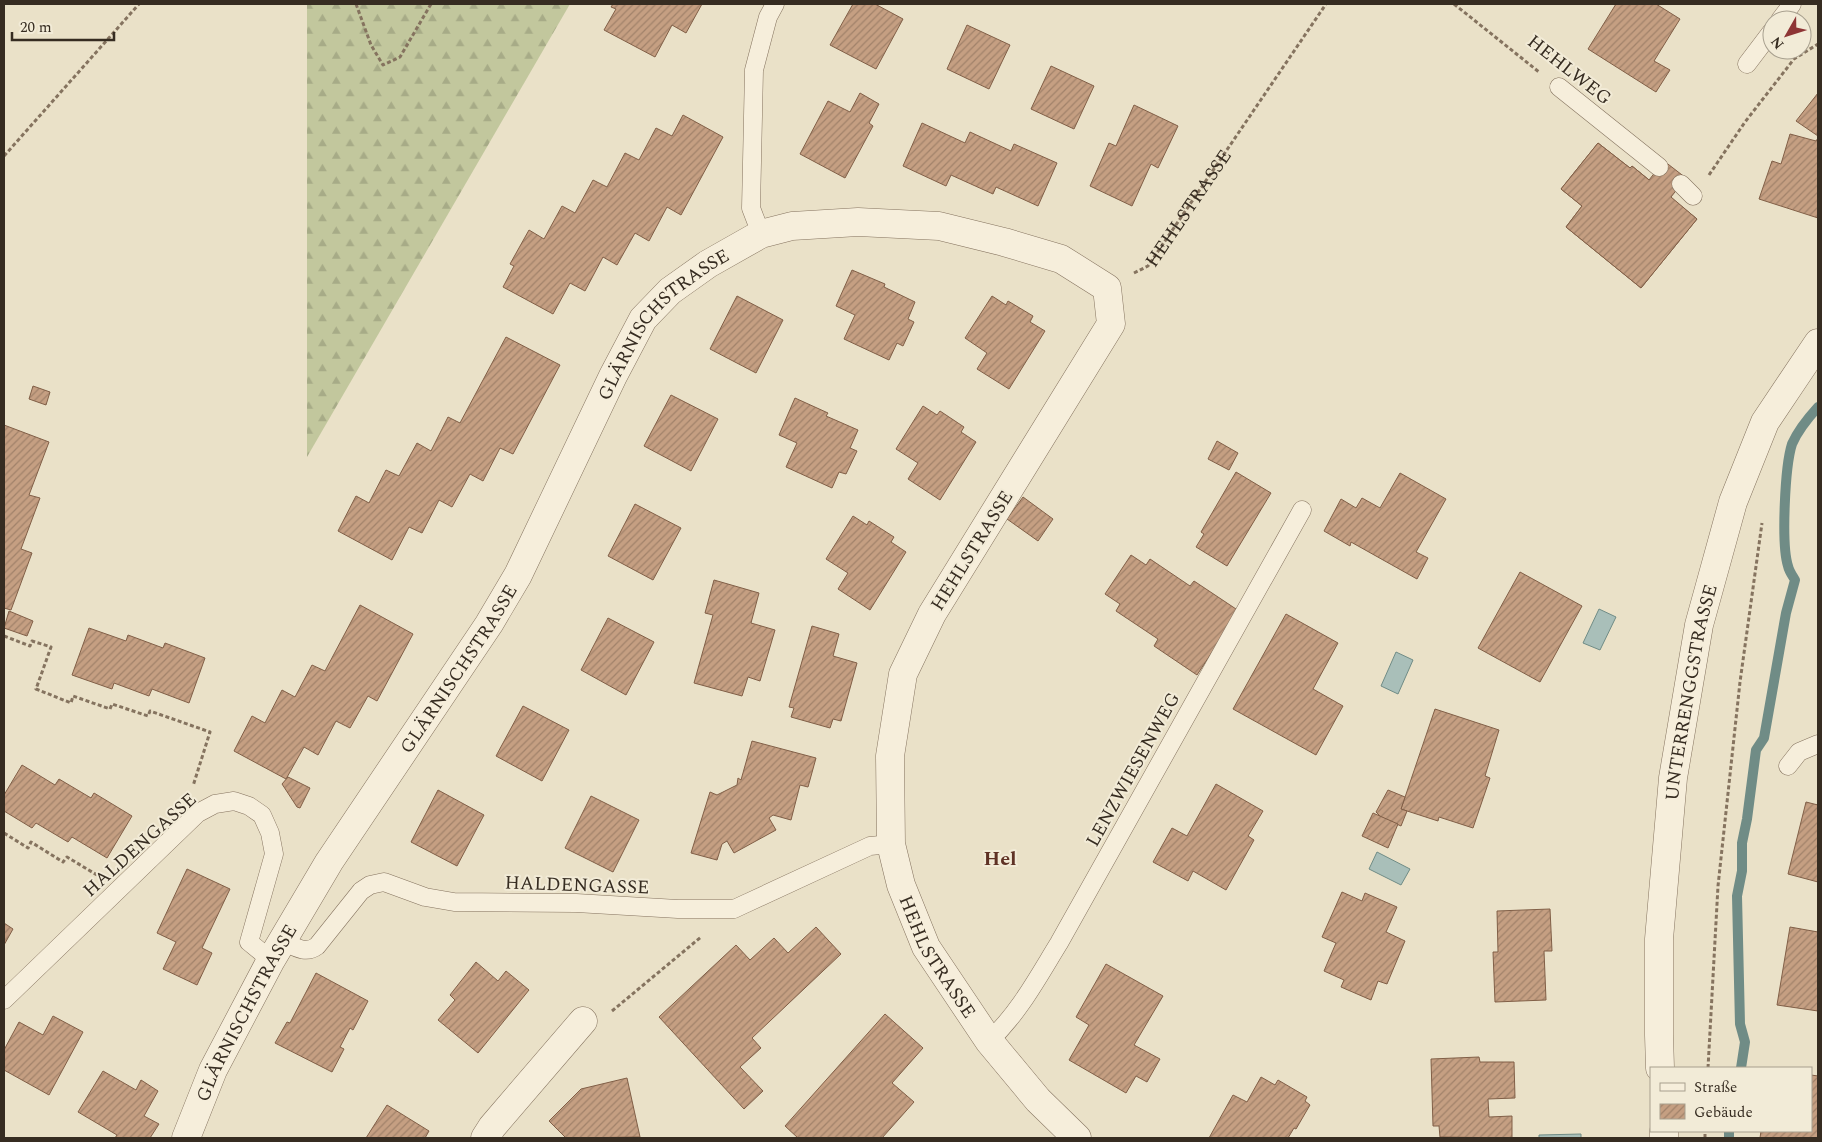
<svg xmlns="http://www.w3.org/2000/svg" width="1822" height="1142" viewBox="0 0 1822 1142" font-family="Spectral,serif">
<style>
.forest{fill:url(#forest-firs)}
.water{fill:#a9bfb9;stroke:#708c86}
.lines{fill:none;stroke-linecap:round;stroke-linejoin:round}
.stream{stroke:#708c86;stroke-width:10}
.building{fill:url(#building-hatch);stroke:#815f47}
.lane-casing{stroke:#85735f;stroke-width:19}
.street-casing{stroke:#85735f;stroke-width:29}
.path{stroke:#85735f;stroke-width:3;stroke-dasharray:4 2.5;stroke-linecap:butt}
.lane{stroke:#f6eedb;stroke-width:18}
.street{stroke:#f6eedb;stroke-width:28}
.labels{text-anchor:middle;stroke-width:4;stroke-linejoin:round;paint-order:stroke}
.street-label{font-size:19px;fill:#362c21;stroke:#f2ebd7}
.neighbourhood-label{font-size:20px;font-weight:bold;fill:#5f3225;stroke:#f2ebd7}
</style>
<defs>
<pattern id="forest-firs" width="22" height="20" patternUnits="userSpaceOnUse" patternTransform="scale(1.25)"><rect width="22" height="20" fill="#c2c79d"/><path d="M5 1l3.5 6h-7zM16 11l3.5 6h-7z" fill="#a7ab87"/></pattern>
<pattern id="building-hatch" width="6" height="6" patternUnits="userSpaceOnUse" patternTransform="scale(1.25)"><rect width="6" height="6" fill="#c59f82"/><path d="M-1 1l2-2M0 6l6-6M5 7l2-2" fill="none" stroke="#a1826a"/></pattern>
</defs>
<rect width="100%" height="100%" fill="#eae1c8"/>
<path class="forest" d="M307 4H570L307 457Z"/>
<g class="water">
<path d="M1599 609 1616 617 1600 650 1583 643Z"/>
<path d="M1396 652 1413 660 1398 694 1381 686Z"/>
<path d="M1377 852 1410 869 1401 885 1369 869Z"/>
<path d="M1581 1134V1138H1539V1135Z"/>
</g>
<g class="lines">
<g class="stream">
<path d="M1741 1068 1745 1042 1740 1024 1737 896 1742 871V843L1747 819 1756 750 1764 738 1786 613 1795 580C1792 575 1789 571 1788 566 1781 544 1785 466 1792 444 1798 430 1808 418 1818 407"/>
<path d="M1729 1138V1131"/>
</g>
</g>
<g class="building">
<path d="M613 4H702L686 33 672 25 655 57 604 30 616 9 611 7Z"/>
<path d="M853 4H875L903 19 876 69 830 45Z"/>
<path d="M1616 4H1656L1680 19 1654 61 1670 70 1656 92 1588 49Z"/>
<path d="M967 25 1010 45 989 89 947 69Z"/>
<path d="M1051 66 1094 86 1074 129 1031 109Z"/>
<path d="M860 93 879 104 869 123 873 126 845 178 800 154 828 101 850 112Z"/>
<path d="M1818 93V136L1796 121Z"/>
<path d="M1134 105 1178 126 1158 168 1151 164 1132 206 1090 186 1109 143 1116 146Z"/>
<path d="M683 115 723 137 681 215 667 207 649 241 635 233 617 265 603 257 585 291 570 283 553 314 503 287 514 266 510 264 529 230 544 239 562 206 575 213 593 180 607 187 625 153 639 160 656 128 672 136Z"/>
<path d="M922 123 965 143 970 132 1011 151 1014 144 1057 163 1038 206 996 187 993 194 951 175 946 186 903 166Z"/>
<path d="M1790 134 1816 141 1818 138V218L1759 199 1772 161 1781 164Z"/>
<path d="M1598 143 1630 168 1632 166 1697 219 1641 288 1566 227 1582 206 1561 189Z"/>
<path d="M1598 143 1630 168 1632 166 1649 180 1664 161 1686 178 1671 197 1697 219 1641 288 1566 227 1582 206 1561 189Z"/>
<path d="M852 270 885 284 884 287 915 302 908 319 914 322 903 346 897 343 889 360 844 339 855 315 836 306Z"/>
<path d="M737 296 783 320 756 373 710 349Z"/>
<path d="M992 296 1006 305 1008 301 1033 316 1030 322 1045 331 1009 389 977 369 987 353 965 338Z"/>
<path d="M506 337 560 365 513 454 500 448 483 481 470 474 452 507 439 500 422 533 409 527 392 560 338 531 356 496 369 503 386 470 399 476 417 443 431 451 448 417 460 423Z"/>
<path d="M33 386 50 392 46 405 29 399Z"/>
<path d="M671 395 718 419 691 471 644 446Z"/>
<path d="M795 398 828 413 826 416 858 430 850 448 857 451 846 474 839 472 832 488 786 467 797 443 779 435Z"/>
<path d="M923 406 937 415 940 411 964 427 961 432 976 442 940 500 908 479 918 463 896 449Z"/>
<path d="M4 425 49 442 29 495 40 498 21 549 32 553 11 610 4 608Z"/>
<path d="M1217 441 1238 453 1229 470 1208 459Z"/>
<path d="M1236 472 1271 493 1227 566 1196 547 1204 534 1201 532Z"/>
<path d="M1400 473 1446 499 1416 552 1428 558 1417 579 1351 542 1350 546 1324 531 1341 499 1356 508 1362 498 1380 508Z"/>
<path d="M1023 497 1053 519 1038 541 1007 519Z"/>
<path d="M635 504 681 528 653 580 608 556Z"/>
<path d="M853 516 867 525 869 521 894 537 891 542 906 552 870 610 838 589 848 573 826 559Z"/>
<path d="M1131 555 1146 565 1150 559 1190 586 1194 581 1239 611 1197 675 1154 646 1158 639 1116 611 1120 604 1105 594Z"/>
<path d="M1520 572 1582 606 1540 682 1478 648Z"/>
<path d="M714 580 759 593 751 623 775 630 760 681 748 677 742 696 694 683 713 615 705 613Z"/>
<path d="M360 605 413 634 377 701 368 696 350 728 336 721 318 755 304 747 286 779 234 751 252 716 265 723 282 690 295 697 312 665 325 671Z"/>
<path d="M9 611 33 621 27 636 4 628Z"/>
<path d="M1286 614 1338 643 1313 689 1343 706 1316 755 1233 709Z"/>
<path d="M608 618 654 642 626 695 581 670Z"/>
<path d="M812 626 839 634 833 656 857 663 841 721 833 719 830 728 791 717 794 708 789 707Z"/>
<path d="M89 628 126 641 128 635 163 648 165 643 205 658 189 703 152 689 149 696 114 683 112 689 72 675Z"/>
<path d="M523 706 569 730 542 781 496 756Z"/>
<path d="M1435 709 1499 730 1485 776 1490 778 1473 828 1439 817 1438 821 1401 809Z"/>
<path d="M752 741 816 758 808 787 800 785 791 820 773 815 769 818 776 830 734 853 727 841 722 844 717 860 691 853 710 792 717 795 737 785 738 778 741 780Z"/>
<path d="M22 765 55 785 59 779 91 798 94 793 132 816 107 858 72 837 68 842 36 823 32 828 4 811V795Z"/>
<path d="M288 777 310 788 300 808 297 807 282 784Z"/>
<path d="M1216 784 1263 811 1248 836 1254 840 1226 890 1193 871 1188 881 1153 862 1172 828 1187 836Z"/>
<path d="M438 790 484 815 457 866 411 842Z"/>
<path d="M1388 790 1405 797 1401 809 1407 811 1401 826 1381 817 1376 812Z"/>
<path d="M591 796 639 820 613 872 565 848Z"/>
<path d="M1806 802 1818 805V882L1788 874Z"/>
<path d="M1373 813 1398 824 1388 848 1362 836Z"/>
<path d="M187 869 230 889 202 948 212 953 197 985 163 969 176 942 157 933Z"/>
<path d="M1342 892 1362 901 1365 893 1397 907 1386 932 1405 941 1387 984 1378 981 1371 1000 1341 987 1344 980 1324 971 1336 943 1322 937Z"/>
<path d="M1550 909 1552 951H1544L1546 1000 1495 1002 1493 952H1498L1497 911Z"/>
<path d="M4 923 13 929 4 945Z"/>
<path d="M816 927 841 954 752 1038 761 1048 740 1067 763 1091 744 1109 659 1017 736 945 750 960 774 938 788 953Z"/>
<path d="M1790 927 1818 932V1011L1777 1005Z"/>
<path d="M476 962 498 981 506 971 529 990 478 1053 438 1020 455 1000 450 995Z"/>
<path d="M1106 964 1163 996 1134 1045 1160 1059 1147 1082 1136 1076 1126 1093 1069 1060 1089 1025 1076 1017Z"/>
<path d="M316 973 368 1001 353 1030 350 1028 340 1047 344 1049 332 1072 275 1043 287 1022 290 1023Z"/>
<path d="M885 1014 923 1048 892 1083 914 1102 882 1138H798L785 1126Z"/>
<path d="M53 1016 83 1032 49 1095 4 1070V1050L19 1022 43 1035Z"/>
<path d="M1479 1057 1480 1062H1514L1515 1098 1488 1099 1489 1117 1512 1116V1138L1440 1137 1439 1126H1433L1431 1059Z"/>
<path d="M103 1071 136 1090 141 1080 158 1091 144 1116 159 1124 150 1138H115L117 1135 78 1112Z"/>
<path d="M1811 1075 1818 1076V1138H1760L1761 1131H1811Z"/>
<path d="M1261 1077 1275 1085 1278 1080 1307 1097 1305 1101 1310 1105 1296 1129 1294 1128 1288 1138H1209L1233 1095 1247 1102Z"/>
<path d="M627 1078 640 1137 566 1138 549 1121 581 1089Z"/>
<path d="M387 1105 429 1131 425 1138H366Z"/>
</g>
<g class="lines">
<defs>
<g id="lane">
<path d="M1780 20 1792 4"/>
<path d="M1747 64 1772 31"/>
<path d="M1559 87 1659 167"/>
<path d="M1681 184 1693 196"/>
<path d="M761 234 751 208 754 70 768 17 775 4"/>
<path d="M1788 766 1799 752 1818 744"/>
<path d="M282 941C294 946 305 955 317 946L361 891 370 885 384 882 425 897 454 902 576 903 678 909H734L870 846 891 844"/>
<path d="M4 1000 198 813 215 804 234 801 249 806 262 815 270 833 274 854 249 942 271 960"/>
<path d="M989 1041C1019 1013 1038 977 1059 943L1302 510"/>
</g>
<g id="street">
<path id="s2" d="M1660 1068 1659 1035V939L1673 778 1699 625 1733 502 1765 422 1818 343"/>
<path d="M1664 1131V1138"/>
<path id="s3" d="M186 1138 213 1070 271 960 329 862 489 624 518 575 613 376 643 319 670 291 708 264 761 234 792 226 858 222 939 226 1004 242 1061 259 1107 288 1111 324 932 614 903 674 890 756 891 844 901 885 926 947 989 1041 1038 1100 1077 1138"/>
<path d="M485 1138 492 1127 583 1021"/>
</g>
</defs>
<use href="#lane" class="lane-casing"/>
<use href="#street" class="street-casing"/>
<g class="path">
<path d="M356 4 371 45 383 65 400 57 431 4"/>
<path d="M1454 4 1539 72"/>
<path d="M4 156 139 4"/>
<path d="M1709 175 1745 122 1794 59 1818 44"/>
<path id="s1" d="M1134 273 1148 266 1326 4"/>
<path d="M4 636 30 646 32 641 51 647 36 689 71 703 73 696 110 709 112 704 148 716 150 711 210 732 193 786"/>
<path d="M4 833 28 848 31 842 63 862 67 857 97 875"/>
<path d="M612 1011 701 937"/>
<path d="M1708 1068 1718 886 1740 682 1762 523"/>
<path d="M1705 1138V1131"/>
</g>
<use href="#lane" class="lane"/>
<use href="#street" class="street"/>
</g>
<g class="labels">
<g class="street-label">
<text transform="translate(1570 69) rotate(38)" y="7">HEHLWEG</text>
<text dy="7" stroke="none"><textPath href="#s1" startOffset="86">HEHLSTRASSE</textPath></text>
<text dy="7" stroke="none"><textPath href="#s3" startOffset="949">GLÄRNISCHSTRASSE</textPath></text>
<text transform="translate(971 550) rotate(-58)" y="7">HEHLSTRASSE</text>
<text dy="7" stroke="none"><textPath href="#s3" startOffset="544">GLÄRNISCHSTRASSE</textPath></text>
<text dy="7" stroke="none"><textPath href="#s2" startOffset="378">UNTERRENGGSTRASSE</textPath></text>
<text transform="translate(1132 769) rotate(-61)" y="7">LENZWIESENWEG</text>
<text transform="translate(139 844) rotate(-42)" y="7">HALDENGASSE</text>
<text transform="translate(577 884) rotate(2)" y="7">HALDENGASSE</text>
<text dy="7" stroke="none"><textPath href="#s3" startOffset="2184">HEHLSTRASSE</textPath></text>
<text dy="7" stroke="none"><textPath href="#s3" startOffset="139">GLÄRNISCHSTRASSE</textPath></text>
</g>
<g class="neighbourhood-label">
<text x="1000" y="865">Hel</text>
</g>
</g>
<rect width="1822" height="1142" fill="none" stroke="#362c21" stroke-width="10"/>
<rect x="1650" y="1067" width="162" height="65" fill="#f2ebd7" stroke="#a79f8e"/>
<rect x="1660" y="1083" width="25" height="8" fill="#f6eedb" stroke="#a79f8e"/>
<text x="1694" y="1092" font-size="15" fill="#362c21">Straße</text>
<rect x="1660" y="1104" width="25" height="15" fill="url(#building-hatch)" stroke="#a79f8e"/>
<text x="1694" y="1117" font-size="15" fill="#362c21">Gebäude</text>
<g transform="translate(1787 35) rotate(231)"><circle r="24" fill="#f2ebd7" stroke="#a79f8e"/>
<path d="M0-4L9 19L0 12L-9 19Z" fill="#8e3535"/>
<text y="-8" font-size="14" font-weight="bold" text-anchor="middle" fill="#362c21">N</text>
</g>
<path d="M12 32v8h102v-8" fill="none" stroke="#362c21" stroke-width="2.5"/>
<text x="20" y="32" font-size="15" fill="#362c21" stroke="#f2ebd7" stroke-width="4" paint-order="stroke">20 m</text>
</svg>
